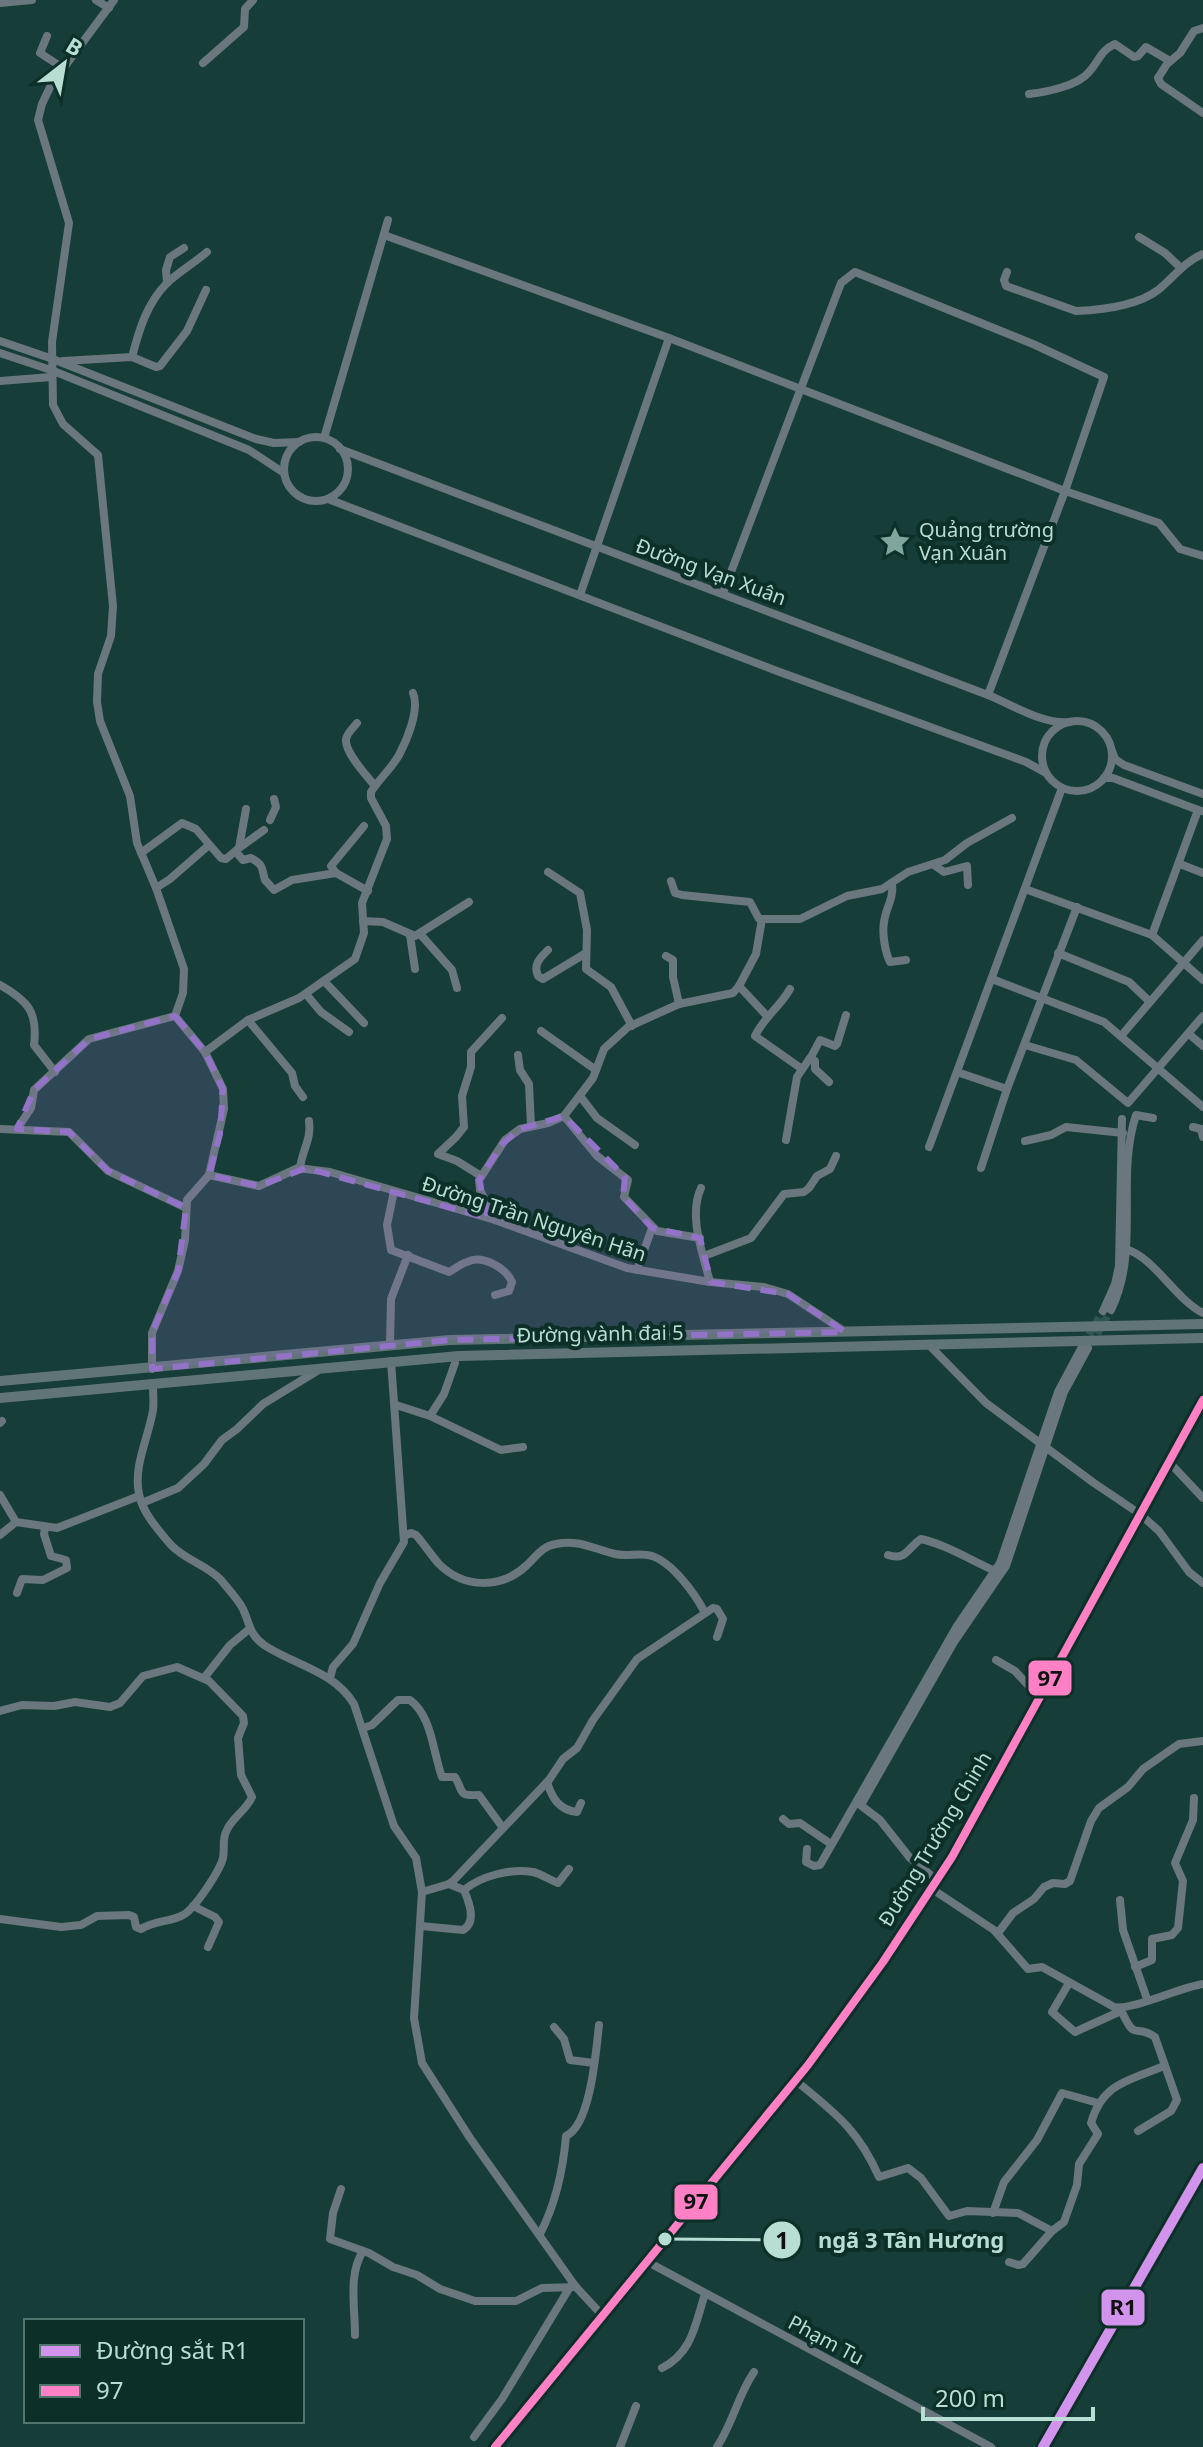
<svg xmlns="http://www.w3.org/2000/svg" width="1203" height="2447" viewBox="0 0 1203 2447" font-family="'Noto Sans',sans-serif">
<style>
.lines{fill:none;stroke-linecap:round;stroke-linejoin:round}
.minor-tunnel{stroke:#2e554f;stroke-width:8;stroke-dasharray:8 4;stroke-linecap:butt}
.minor{stroke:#6a777e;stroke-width:8}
.major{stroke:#617477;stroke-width:10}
.highway{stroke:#657879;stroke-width:12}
.bus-1-casing{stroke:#0c3028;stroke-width:14}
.bus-1{stroke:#ff80c5;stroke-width:8}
.rail-1-casing{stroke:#0c3028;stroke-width:16}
.rail-1{stroke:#d193ec;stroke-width:10}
.marked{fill:#9373c7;fill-opacity:0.2;stroke:#9373c7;stroke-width:6;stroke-dasharray:16 10;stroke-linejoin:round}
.labels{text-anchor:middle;stroke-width:8;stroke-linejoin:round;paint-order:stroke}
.poi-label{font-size:20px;fill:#b8ded4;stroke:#0c3028;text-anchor:start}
.street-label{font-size:20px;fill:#b8ded4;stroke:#0c3028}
.leader{fill:none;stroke:#b8ded4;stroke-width:3}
.callout-dot{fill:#b8ded4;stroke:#0c3028;stroke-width:3}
.mark-label{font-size:24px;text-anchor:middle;font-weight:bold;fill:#111}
.callout-label{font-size:22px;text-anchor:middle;font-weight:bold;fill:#b8ded4;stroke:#0c3028;stroke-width:8;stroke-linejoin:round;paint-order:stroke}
.line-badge{stroke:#0c3028;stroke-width:3}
.pale-badge-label{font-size:22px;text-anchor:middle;font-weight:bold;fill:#111}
</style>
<rect width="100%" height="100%" fill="#163d37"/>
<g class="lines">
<g class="minor-tunnel">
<path d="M1091 1344 1111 1310"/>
<path d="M1083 1345 1103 1311"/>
</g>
<g class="minor">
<path d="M96 0 109 8"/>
<path d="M114 0 51 85 42 104 38 120 69 223 52 342 53 405 63 424 98 455 113 606 111 636 98 674 97 702 100 721 130 796 137 843 156 888 184 969 183 993 175 1016 205 1052 223 1089 224 1109 209 1175 187 1200 185 1240 178 1271 152 1333V1369"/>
<path d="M0 3 32 0"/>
<path d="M1203 28 1194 31 1180 53 1167 64 1158 78 1161 84 1203 113"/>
<path d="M47 36 40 53 63 68"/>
<path d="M203 63 244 27 245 9 253 0"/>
<path d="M1029 94C1046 92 1078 86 1089 72 1099 61 1101 50 1115 44L1134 57 1138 56 1146 47 1170 61"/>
<path d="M384 235 669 338 1065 491 1159 523 1180 549 1203 556"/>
<path d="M1139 237 1165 253 1181 268"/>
<path d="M1007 272 1004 280 1006 286 1076 311C1101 310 1137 306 1158 290 1173 278 1184 262 1203 254"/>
<path d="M167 283 166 270 170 257 184 248"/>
<path d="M0 341 50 358 256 439 274 443 299 442"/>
<path d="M0 353 51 370 249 450 284 473"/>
<path d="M132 357C139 330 147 303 167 283 179 272 194 263 207 252"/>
<path d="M63 361 132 357 156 367 160 366 187 331 206 290"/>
<path d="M0 381 51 377"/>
<circle cx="316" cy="469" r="32"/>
<path d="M324 438 388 220"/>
<path d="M340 449 988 695C1013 705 1043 725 1070 722"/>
<path d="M328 499 777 671 1026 762 1046 773"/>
<path d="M723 593 841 283 855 272 1033 344 1104 377 1065 491 988 695"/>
<path d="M580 595 669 338"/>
<circle cx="1077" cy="756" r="35"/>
<path d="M357 723C353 728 346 734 346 740 345 753 367 776 375 786"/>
<path d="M1112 751 1115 759 1124 765 1203 794"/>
<path d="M1104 778H1113L1201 811"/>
<path d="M270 820 276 807 274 799"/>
<path d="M364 826 331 866 336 873 368 891"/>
<path d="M239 848 264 830"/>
<path d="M236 852 243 860 251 858C265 866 261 868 265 880L274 890 292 880 336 873"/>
<path d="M141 853 182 823 196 829 221 858 226 859 239 848 246 809"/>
<path d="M1180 864 1203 873"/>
<path d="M934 865 944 872 967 866 968 885"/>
<path d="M548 872 580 893 587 930 586 969 611 987 632 1026"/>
<path d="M892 883C894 899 886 907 884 922 882 933 885 952 890 962L906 960"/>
<path d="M156 888 170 879 209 845"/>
<path d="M1025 889 1152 935 1203 980"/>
<path d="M762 919H800L847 896 882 889 908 872 945 860 967 843 1012 818"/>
<path d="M363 921 383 922 415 936 469 902"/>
<path d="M420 934 452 970 457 988"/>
<path d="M410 935 415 969"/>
<path d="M1152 935 1198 810"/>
<path d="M548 950C540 958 533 964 538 976L543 979 586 953"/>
<path d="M1058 953 1129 982 1150 1002"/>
<path d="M666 956 673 960V977L679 1004"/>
<path d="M992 979 1104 1022 1203 1107"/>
<path d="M324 981 364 1023"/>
<path d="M0 985C28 1001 38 1012 34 1045L55 1072"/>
<path d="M739 986 767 1016"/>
<path d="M790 989C780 1007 764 1017 755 1036L802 1069"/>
<path d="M306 994 321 1012 349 1032"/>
<path d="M248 1020 292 1073 295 1086 303 1097"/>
<path d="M541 1031 596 1070"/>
<path d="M1189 1034 1203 1046"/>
<path d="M1121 1036 1203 940"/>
<path d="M1025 1045 1076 1060 1128 1103 1203 1016"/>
<path d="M205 1052 248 1020 299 998 355 959 364 933 362 903 387 839 386 826 371 798V792C379 779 392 768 399 755 407 740 420 709 413 693"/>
<path d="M518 1055 520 1070 529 1084 531 1126"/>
<path d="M811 1057 820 1040 835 1046 837 1044 846 1015"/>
<path d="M957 1072 1007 1089"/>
<path d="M580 1096 597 1118 635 1145"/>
<path d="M564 1116 597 1156 628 1180 624 1197 657 1231 700 1238"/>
<path d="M1193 1127 1201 1129 1203 1137"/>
<path d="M0 1129 69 1132 108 1171 186 1208"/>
<path d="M17 1129 31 1108 34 1090 89 1039 175 1016"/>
<path d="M786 1140 797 1077 810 1058 815 1061V1069L829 1082"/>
<path d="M1025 1141 1051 1135 1066 1127 1123 1133"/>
<path d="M929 1147 1062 788"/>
<path d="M300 1168C302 1151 312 1138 309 1121"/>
<path d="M981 1168 1007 1089 1077 907"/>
<path d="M209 1175 259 1186 298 1168 330 1172 495 1220 627 1268 710 1282 764 1287 788 1294 844 1331"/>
<path d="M481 1176 457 1161 438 1154 456 1137 464 1127 462 1096 471 1067V1052L502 1018"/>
<path d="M701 1188C688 1216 703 1254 710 1282"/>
<path d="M394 1191 387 1225 391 1250 449 1272C455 1269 460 1264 467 1262 482 1254 506 1268 512 1282L509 1291 495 1295"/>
<path d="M495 1220 480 1190 479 1180 505 1140 520 1129 548 1123 564 1116 593 1078 604 1049 628 1027 679 1004 733 993 739 986 756 954 762 919H759L750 902 682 895 675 893 671 881"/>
<path d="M1126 1249C1155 1258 1174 1298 1203 1313"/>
<path d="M704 1256 751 1238 784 1194 804 1192 809 1188 817 1176 830 1169 836 1156"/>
<path d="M637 1270 652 1228"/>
<path d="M1111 1310C1141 1249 1115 1179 1136 1115L1153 1118"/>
<path d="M1103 1311 1115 1284 1119 1266 1122 1119"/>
<path d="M390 1344 391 1299 408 1255"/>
<path d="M928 1344 986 1403 1094 1483 1140 1514 1159 1531 1189 1572 1203 1583"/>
<path d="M153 1385C153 1393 154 1402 153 1410 149 1436 133 1466 139 1494 142 1512 159 1531 171 1545 185 1560 207 1565 221 1580 228 1589 238 1599 243 1609 250 1624 249 1634 264 1645 294 1665 334 1671 354 1704L394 1826 416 1858 422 1892 414 2018 422 2063 470 2138 576 2287 602 2315"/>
<path d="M396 1405 430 1416 501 1450 523 1447"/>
<path d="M430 1416 444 1394 455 1363"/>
<path d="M0 1423 2 1421"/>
<path d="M1169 1462 1203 1498"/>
<path d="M0 1495 16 1522"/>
<path d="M142 1503 178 1488 204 1464 222 1440 237 1429 263 1404 317 1371"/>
<path d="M0 1535 16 1522 57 1528 139 1496"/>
<path d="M404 1536 411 1533 416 1535C424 1544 431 1555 439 1564 464 1589 502 1589 527 1565 536 1557 542 1546 556 1544 578 1539 594 1549 615 1554 627 1557 640 1552 652 1556 673 1563 696 1595 705 1613"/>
<path d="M888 1555C907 1561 908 1547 921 1539 947 1545 970 1560 995 1571"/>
<path d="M17 1593 22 1579 43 1580 67 1568 66 1560 51 1556 44 1534 45 1528"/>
<path d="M996 1660 1015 1671 1039 1697"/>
<path d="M204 1678 230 1645 248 1630"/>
<path d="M330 1678 333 1667 353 1644 380 1583 404 1542 391 1361"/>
<path d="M0 1711 22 1705 54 1706 75 1702 110 1707 120 1703 143 1676 177 1667 209 1681 243 1716 244 1723 238 1738 241 1775 252 1797C246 1811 231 1818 226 1832 222 1840 225 1849 223 1858 220 1870 195 1909 183 1915 171 1922 156 1920 141 1929L136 1927 134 1917 129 1915 97 1916 81 1925 61 1927 0 1919"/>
<path d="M363 1728 372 1725 398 1700H410C432 1716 433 1753 442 1777H455C464 1792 457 1796 479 1795L503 1828"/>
<path d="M547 1782C552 1798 559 1810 577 1812L581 1803"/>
<path d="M859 1804 880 1820 910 1858 938 1881"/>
<path d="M861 1805 954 1642 1006 1566 1064 1392 1088 1348"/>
<path d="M783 1819 789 1824 800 1823 831 1844"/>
<path d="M807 1849 806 1862 814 1866 820 1865 957 1626 1000 1563 1058 1392 1082 1347"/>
<path d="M449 1884 464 1890C481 1876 511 1868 533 1872 542 1874 549 1880 558 1883L569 1869"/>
<path d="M932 1889 994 1930 1028 1969 1042 1967 1114 2007C1131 2011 1181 1987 1203 1984"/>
<path d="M422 1892 449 1884 454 1880 549 1780 563 1759 577 1748 593 1720 637 1659 713 1608 717 1609 723 1619 717 1637"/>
<path d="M1120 1900 1123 1930 1147 1999"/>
<path d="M193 1906 215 1917 219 1922 208 1947"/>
<path d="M421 1926 463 1930C477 1922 469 1902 464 1890"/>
<path d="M998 1933 1013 1913 1034 1899 1044 1887 1053 1883 1065 1884 1070 1881 1091 1821 1099 1808 1128 1787 1143 1769 1179 1744 1203 1741"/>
<path d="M1135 1967 1152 1960V1939L1172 1935 1178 1928 1183 1881 1175 1863 1193 1820 1194 1798"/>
<path d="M1069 1983 1052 2012 1075 2032 1121 2011"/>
<path d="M1120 2008C1137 2045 1133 2022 1155 2037L1177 2100 1171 2111 1138 2131"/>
<path d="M554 2027 564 2039 570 2060 594 2063"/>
<path d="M795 2080C835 2113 858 2129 879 2177L908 2168 921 2178 949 2216 967 2211 1018 2213 1052 2231"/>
<path d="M341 2189 333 2213 330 2239 369 2253 393 2267 417 2275 440 2289 475 2301H516L542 2288 576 2287"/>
<path d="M993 2213 1004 2182 1037 2140 1062 2093 1098 2103"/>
<path d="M540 2234C556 2203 563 2171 566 2136 591 2125 596 2050 599 2025"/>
<path d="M646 2261 991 2447"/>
<path d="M1009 2262 1018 2265 1023 2264 1052 2231 1064 2222 1077 2185 1079 2164 1098 2134 1091 2123C1102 2083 1130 2080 1164 2066"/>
<path d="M355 2335C355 2307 348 2274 363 2251"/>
<path d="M662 2368C693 2352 695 2324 705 2294"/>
<path d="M474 2437 502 2399 570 2287"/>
<path d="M620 2447 636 2406"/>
<path d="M717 2447C733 2423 738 2395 754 2372"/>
</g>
<g class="major">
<path d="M0 1381 450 1340 1203 1324"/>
<path d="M0 1398 459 1356 1203 1338"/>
</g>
<path class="highway" d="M495 2447 808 2065 883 1962 952 1857 1203 1400"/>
<defs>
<path id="bus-1" d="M495 2447 808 2065 883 1962 952 1857 1203 1400"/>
</defs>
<use href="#bus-1" class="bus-1-casing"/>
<use href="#bus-1" class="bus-1"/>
<defs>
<path id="rail-1" d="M1043 2447 1203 2168"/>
</defs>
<use href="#rail-1" class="rail-1-casing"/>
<use href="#rail-1" class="rail-1"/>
</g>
<path class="marked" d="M175 1016 205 1052 223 1089 220 1134 209 1175 259 1186 306 1168 488 1218 479 1180 502 1144 520 1129 564 1116 625 1177 623 1196 652 1228 700 1238 711 1282 788 1294 845 1332 450 1340 152 1369V1333L178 1271 186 1208 108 1171 69 1132 17 1129 34 1090 89 1039Z"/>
<defs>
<symbol id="sight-bare" viewBox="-9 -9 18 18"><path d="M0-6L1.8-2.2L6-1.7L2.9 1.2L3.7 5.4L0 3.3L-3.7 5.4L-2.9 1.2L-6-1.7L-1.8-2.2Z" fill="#7fa69d" stroke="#0c3028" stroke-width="2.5" paint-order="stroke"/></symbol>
</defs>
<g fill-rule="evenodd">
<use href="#sight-bare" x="873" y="520" width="44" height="44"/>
</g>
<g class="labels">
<g class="poi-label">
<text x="919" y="537">Quảng trường<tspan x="919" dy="23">Vạn Xuân</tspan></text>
</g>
<g class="street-label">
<text transform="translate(711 572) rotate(20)" y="7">Đường Vạn Xuân</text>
<text transform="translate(534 1219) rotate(18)" y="7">Đường Trần Nguyên Hãn</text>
<text transform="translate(600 1334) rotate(-1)" y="7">Đường vành đai 5</text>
<text transform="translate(935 1839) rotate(-59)" y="7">Đường Trường Chinh</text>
<text transform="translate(826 2340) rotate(28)" y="7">Phạm Tu</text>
</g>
</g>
<path class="leader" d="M665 2239L782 2240"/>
<g class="callout-dot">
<circle cx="665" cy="2239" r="8"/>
<circle cx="782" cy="2240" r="20"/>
</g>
<g class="mark-label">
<text x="782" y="2249">1</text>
</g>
<g class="callout-label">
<text x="911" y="2248">ngã 3 Tân Hương</text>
</g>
<g class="line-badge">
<rect x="1027" y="1659" width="46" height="38" rx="8" fill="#ff80c5"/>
<rect x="673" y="2183" width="46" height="38" rx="8" fill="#ff80c5"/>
<rect x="1100" y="2288" width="46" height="39" rx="8" fill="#d193ec"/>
</g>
<g class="pale-badge-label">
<text x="1050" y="1686">97</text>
<text x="696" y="2209">97</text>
<text x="1123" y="2315">R1</text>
</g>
<rect x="24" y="2319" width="280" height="104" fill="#0c3028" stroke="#51766d" stroke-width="2"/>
<rect x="40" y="2345" width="40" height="12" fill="#d193ec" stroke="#51766d" stroke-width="2"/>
<text x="96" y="2359" font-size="24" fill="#b8ded4">Đường sắt R1</text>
<rect x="40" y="2385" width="40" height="12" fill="#ff80c5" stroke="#51766d" stroke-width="2"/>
<text x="96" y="2399" font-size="24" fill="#b8ded4">97</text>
<g transform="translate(64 64) rotate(31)" stroke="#0c3028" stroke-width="6" paint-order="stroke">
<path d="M0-6L14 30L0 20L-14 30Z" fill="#b8ded4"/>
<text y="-12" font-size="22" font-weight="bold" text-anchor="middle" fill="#b8ded4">B</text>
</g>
<path d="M923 2407v12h170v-12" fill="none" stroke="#b8ded4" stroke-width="4"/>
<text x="935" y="2407" font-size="24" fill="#b8ded4" stroke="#0c3028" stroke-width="6" paint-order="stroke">200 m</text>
</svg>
